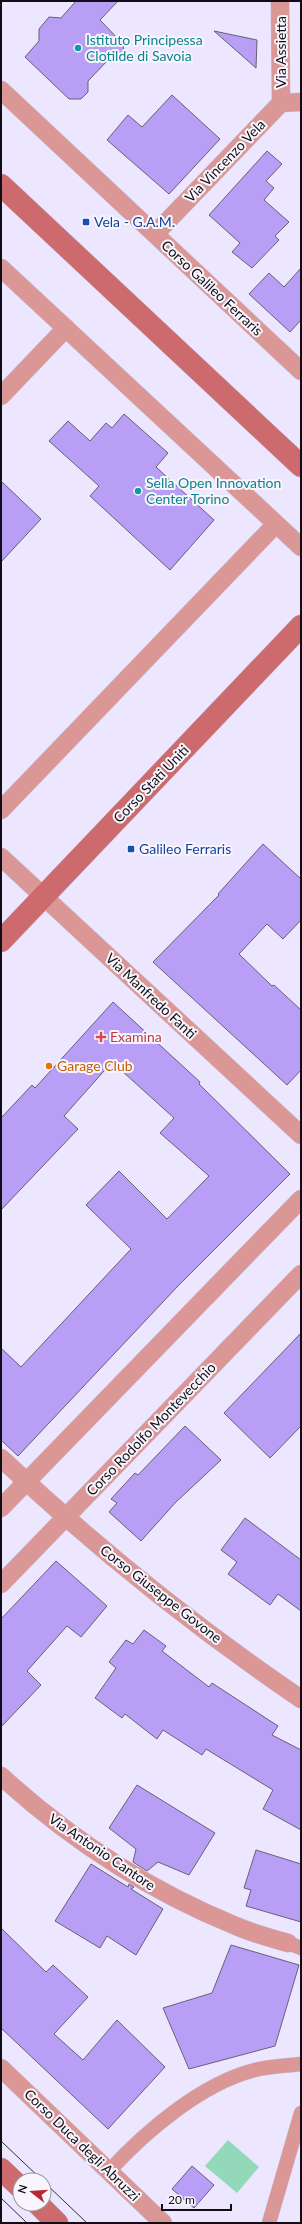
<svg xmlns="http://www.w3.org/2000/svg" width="302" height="2224" viewBox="0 0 302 2224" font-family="Lato,sans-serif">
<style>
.green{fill:#93d8b8}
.building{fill:#b89ef4;stroke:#676079}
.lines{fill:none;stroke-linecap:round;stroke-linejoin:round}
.pedestrian-casing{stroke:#c9c3d9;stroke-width:15}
.minor-casing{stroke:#c9c3d9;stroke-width:19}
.secondary-casing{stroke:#c9c3d9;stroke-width:23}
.pedestrian{stroke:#db9696;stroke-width:14}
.minor{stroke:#db9696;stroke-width:18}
.secondary{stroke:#cd6a6e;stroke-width:22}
.tram{stroke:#322f3b;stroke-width:1}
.culture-dot{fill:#0f9aa8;stroke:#f8f6fc;stroke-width:1.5}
.transit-dot{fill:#1a4fb4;stroke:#f8f6fc;stroke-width:1.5}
.health-dot{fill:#e0444e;stroke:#f8f6fc;stroke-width:1.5}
.food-dot{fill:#e8710a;stroke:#f8f6fc;stroke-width:1.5}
.labels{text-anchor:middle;stroke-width:4;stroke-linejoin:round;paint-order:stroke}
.culture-label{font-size:14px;fill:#0d838f;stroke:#f8f6fc;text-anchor:start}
.street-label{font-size:14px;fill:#100d17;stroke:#f8f6fc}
.transit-label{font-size:14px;fill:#164399;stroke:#f8f6fc;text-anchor:start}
.health-label{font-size:14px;fill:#be3a42;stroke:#f8f6fc;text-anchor:start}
.food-label{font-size:14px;fill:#c56008;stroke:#f8f6fc;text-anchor:start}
</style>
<rect width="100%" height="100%" fill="#ece6fe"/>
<path class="green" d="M228 2140 259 2167 237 2193 205 2166Z"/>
<g class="building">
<path d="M76 1H118L100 20 123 44 124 51 117 59H109L88 81V92L81 99H69L25 57 39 41V29L49 17 61 18Z"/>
<path d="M214 31 257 40 256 68Z"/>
<path d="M172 95 220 139 169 194 107 140 128 115 142 127Z"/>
<path d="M267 151 282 164 266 181 274 188 264 200 289 222 275 236 279 240 252 268 232 252 240 243 209 215Z"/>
<path d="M301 268V320L290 332 249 294 269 273 284 287Z"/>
<path d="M124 414 168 453 156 467 214 520 170 570 90 496 99 486 49 441 68 421 90 441 106 423 112 428Z"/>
<path d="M1 481 41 519 1 562Z"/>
<path d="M263 844 301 879V920L283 939 267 924 239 954 272 986 274 985 301 1010V1070L287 1085 153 962 219 895 218 894Z"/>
<path d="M113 1002 200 1082 199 1084 290 1174 178 1286 18 1456 1 1440V1348L21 1367 131 1249 86 1205 119 1171 167 1219 209 1176 160 1133 174 1118 112 1062 64 1116 78 1129 1 1210V1118L32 1085 35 1088Z"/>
<path d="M301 1333V1426L270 1458 224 1413Z"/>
<path d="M185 1426 221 1460 175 1503 141 1541 109 1512 117 1503 111 1499 135 1473 138 1475Z"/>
<path d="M245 1518 301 1560V1611L278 1594 270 1605 228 1574 237 1562 221 1550Z"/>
<path d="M56 1561 107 1606 81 1637 67 1626 27 1671 41 1685 1 1727V1619Z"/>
<path d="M144 1630 166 1646 162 1651 209 1687 212 1683 278 1726 272 1735 301 1750V1830L263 1809 273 1790 206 1749 202 1755 163 1730 157 1739 125 1714 122 1718 95 1698 116 1668 109 1662 126 1640 133 1644Z"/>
<path d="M137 1785 215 1833 189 1875 158 1862 147 1871 133 1862 136 1849 109 1828Z"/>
<path d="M256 1850 301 1864V1922L246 1906 251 1890 244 1888Z"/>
<path d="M91 1864 128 1887 129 1884 134 1887 131 1889 163 1909 136 1955 107 1936 100 1948 55 1921Z"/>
<path d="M1 1928 46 1972 53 1965 88 1997 54 2034 83 2060 117 2020 165 2067 108 2129 1 2028Z"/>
<path d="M231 1945 299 1965 275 2046 189 2069 163 2008 212 1993Z"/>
<path d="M192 2166 214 2185 194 2208 172 2189Z"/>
</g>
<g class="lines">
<defs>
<g id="pedestrian">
<path d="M288 1943 301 1948"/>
<path d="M109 2171C146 2131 202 2083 255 2070 270 2066 286 2066 301 2064"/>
<path d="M269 2223 301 2113"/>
</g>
<g id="minor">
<path d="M280 1 281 103"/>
<path d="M1 90 301 371"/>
<path d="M155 234 281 103 301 102"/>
<path d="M1 268 301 547"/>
<path d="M1 396 66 328"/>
<path d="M1 810 276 524"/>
<path d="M1 857 301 1135"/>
<path d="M1 1458C94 1546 195 1627 301 1699"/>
<path d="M1 1508 301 1199"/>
<path d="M1 1584 301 1274"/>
<path d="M1 1776C70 1839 150 1891 236 1926 252 1933 270 1938 288 1943"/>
<path d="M1 2068 163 2223"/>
</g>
<g id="secondary">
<path d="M1 185 301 466"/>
<path d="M1 941 301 626"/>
<path d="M1 2169 20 2187"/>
<path d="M38 2204 57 2223"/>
</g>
</defs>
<use href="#pedestrian" class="pedestrian-casing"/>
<use href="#minor" class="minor-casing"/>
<use href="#secondary" class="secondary-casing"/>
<use href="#pedestrian" class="pedestrian"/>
<use href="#minor" class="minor"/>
<use href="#secondary" class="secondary"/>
<g class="tram">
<path d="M1 2141 42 2180"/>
<path d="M44 2182 87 2223"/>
<path d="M1 2198 27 2223"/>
</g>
</g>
<g class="culture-dot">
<circle cx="78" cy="48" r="4"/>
<circle cx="138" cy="491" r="4"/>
</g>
<g class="transit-dot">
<rect x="82" y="218" width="8" height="8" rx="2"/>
<rect x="127" y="845" width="8" height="8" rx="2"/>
</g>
<path class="health-dot" d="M99 1031h4v4h4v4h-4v4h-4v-4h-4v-4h4z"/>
<circle class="food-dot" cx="49" cy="1066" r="4"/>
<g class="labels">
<g class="culture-label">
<text x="86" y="45">Istituto Principessa<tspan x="86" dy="16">Clotilde di Savoia</tspan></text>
<text x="146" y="488">Sella Open Innovation<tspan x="146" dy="16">Center Torino</tspan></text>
</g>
<g class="street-label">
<text transform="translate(281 52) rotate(-90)" y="5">Via Assietta</text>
<text transform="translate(225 161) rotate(-46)" y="5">Via Vincenzo Vela</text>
<text transform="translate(212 288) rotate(43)" y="5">Corso Galileo Ferraris</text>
<text transform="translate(151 784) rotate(-46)" y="5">Corso Stati Uniti</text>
<text transform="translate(151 996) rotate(43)" y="5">Via Manfredo Fanti</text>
<text transform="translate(151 1429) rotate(-46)" y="5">Corso Rodolfo Montevecchio</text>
<text transform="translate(161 1594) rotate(38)" y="5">Corso Giuseppe Govone</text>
<text transform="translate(102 1852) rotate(34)" y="5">Via Antonio Cantore</text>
<text transform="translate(82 2145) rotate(44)" y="5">Corso Duca degli Abruzzi</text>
</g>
<g class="transit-label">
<text x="94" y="227">Vela - G.A.M.</text>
<text x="139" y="854">Galileo Ferraris</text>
</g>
<g class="health-label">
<text x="110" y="1042">Examina</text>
</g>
<g class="food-label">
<text x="57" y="1071">Garage Club</text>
</g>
</g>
<rect width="302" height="2224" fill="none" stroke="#100d17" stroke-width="4"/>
<g transform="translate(32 2192) rotate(287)"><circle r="19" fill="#f8f6fc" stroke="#9b99a0"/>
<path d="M0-3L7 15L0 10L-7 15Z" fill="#b82735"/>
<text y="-6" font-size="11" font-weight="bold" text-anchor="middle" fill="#100d17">N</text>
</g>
<path d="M162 2204v6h69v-6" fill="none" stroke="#100d17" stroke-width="2"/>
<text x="168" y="2204" font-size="12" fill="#100d17" stroke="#f8f6fc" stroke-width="3" paint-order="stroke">20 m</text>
</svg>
